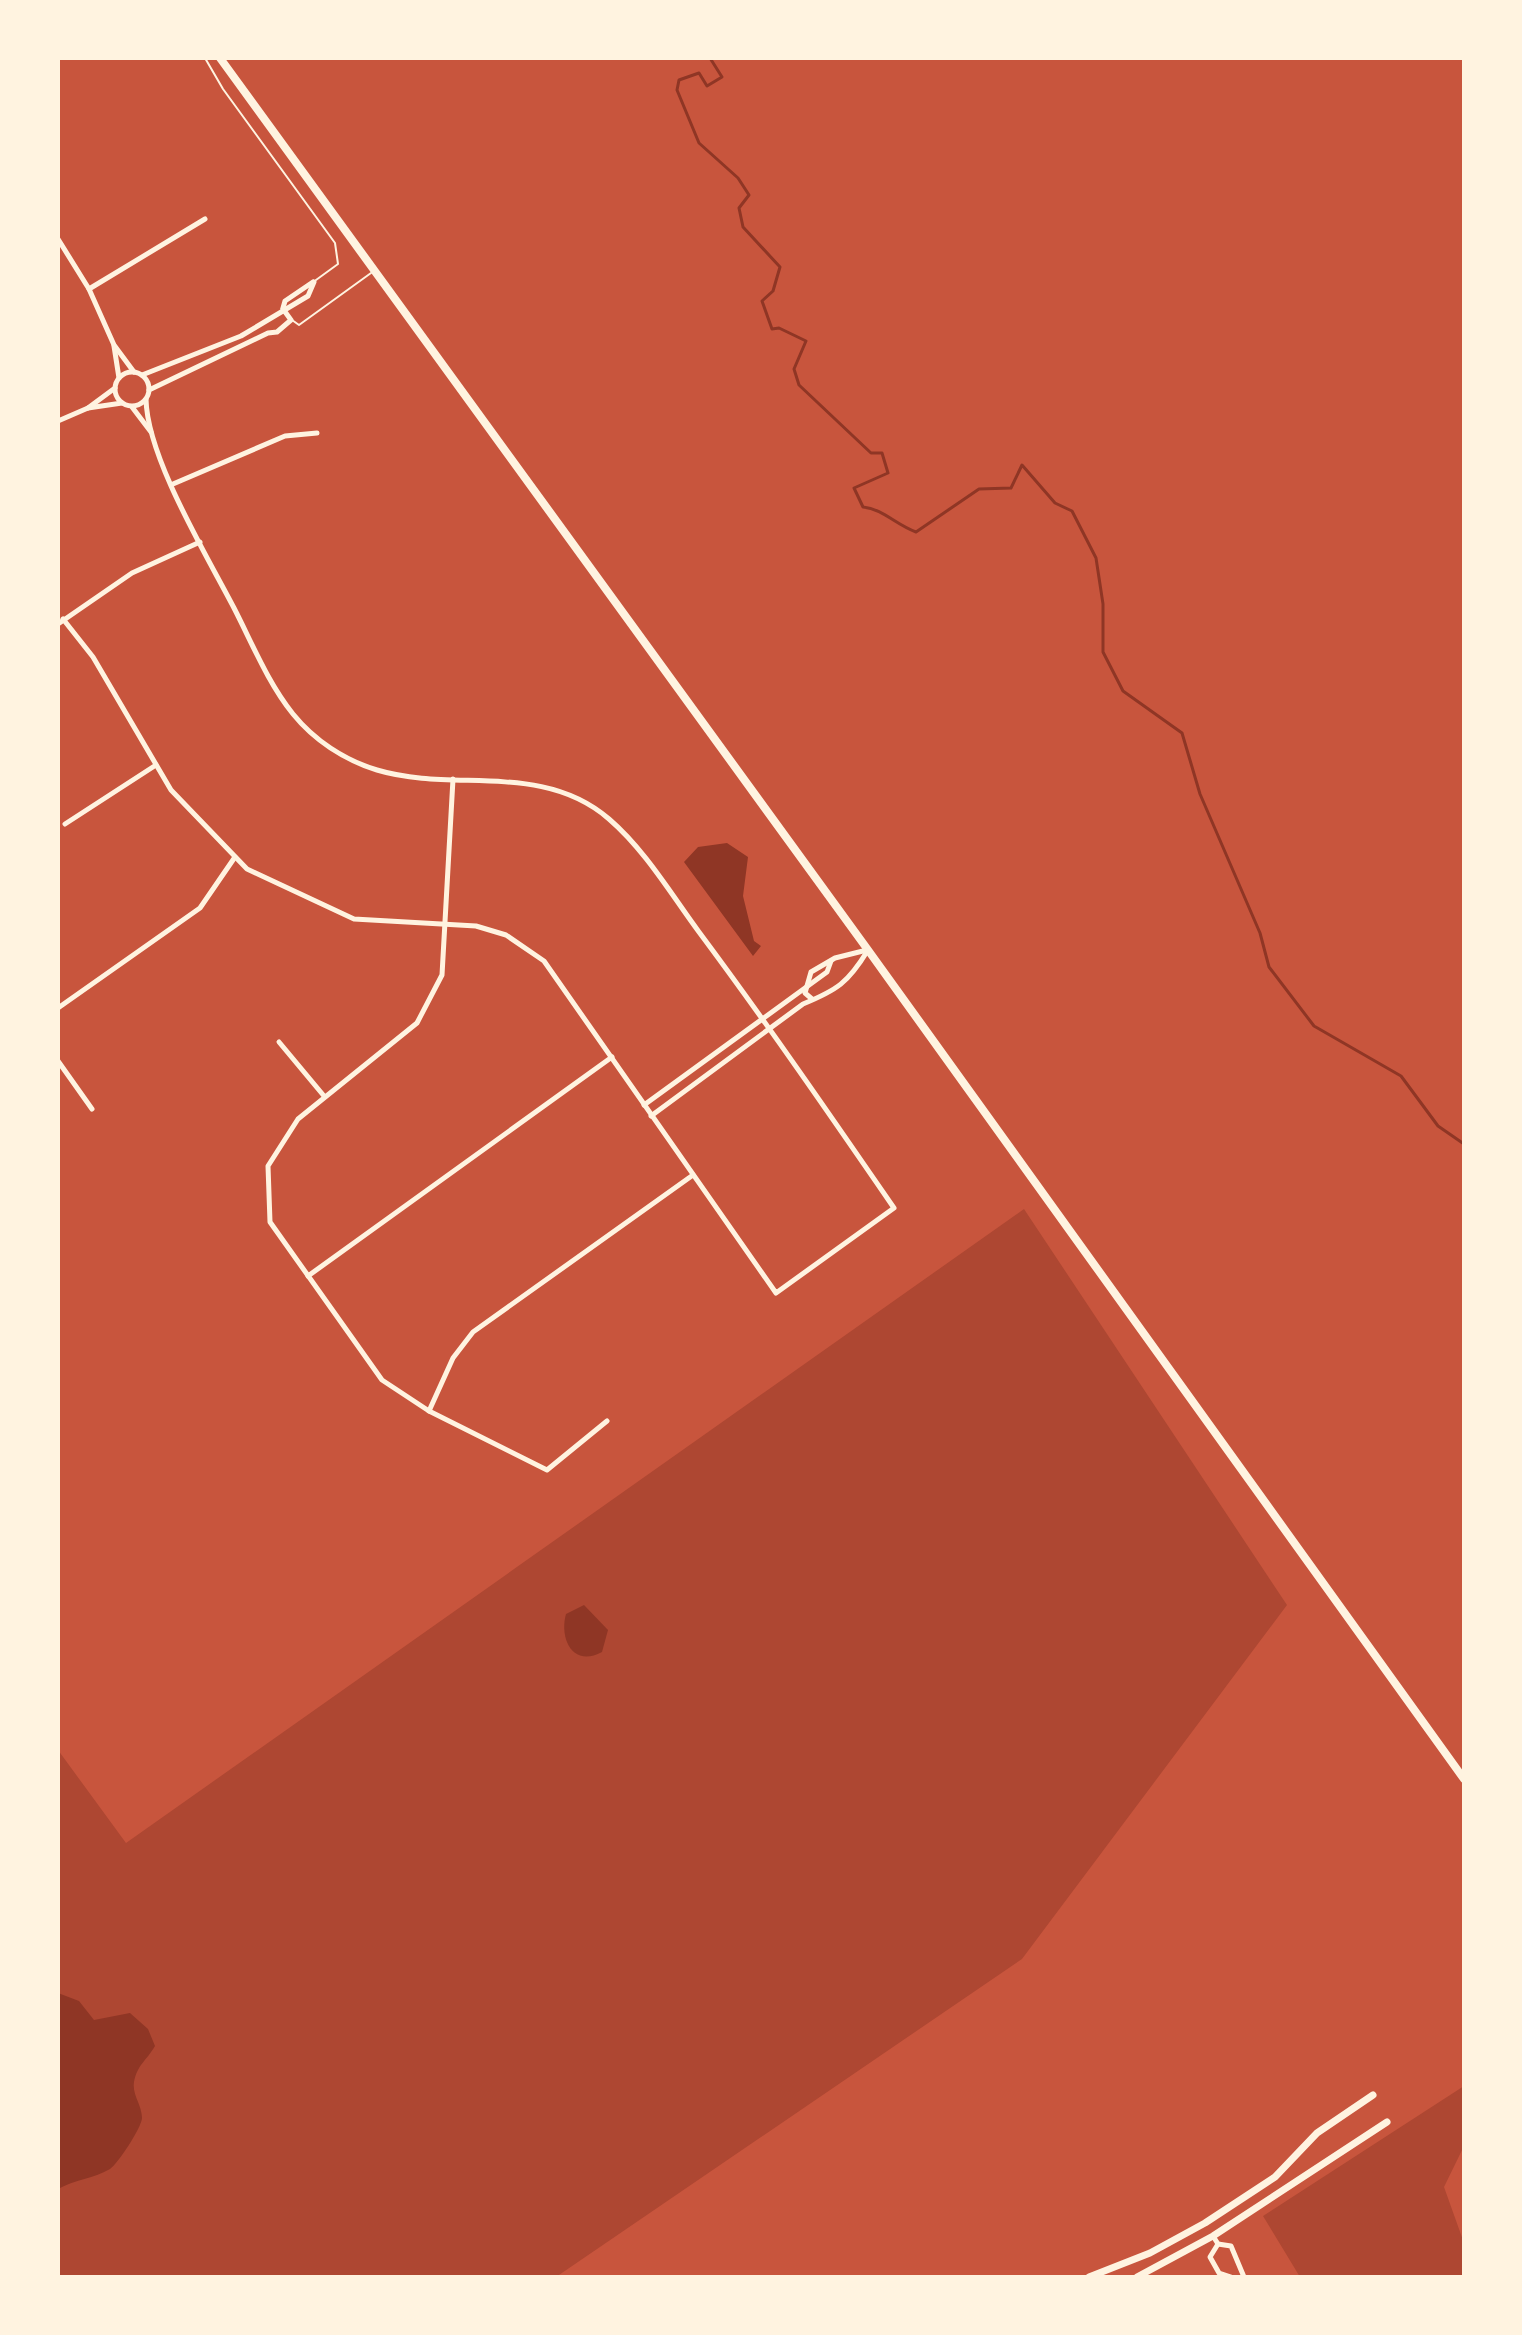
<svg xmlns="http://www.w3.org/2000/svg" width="1522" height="2335" viewBox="0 0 1522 2335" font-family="Rubik,sans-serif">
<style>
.green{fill:#ae4732}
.water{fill:#8f3625}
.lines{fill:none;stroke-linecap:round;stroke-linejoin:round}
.stream{stroke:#8f3625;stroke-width:3}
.service{stroke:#fff3e0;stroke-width:2}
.minor{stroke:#fff3e0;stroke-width:5}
.secondary{stroke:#fff3e0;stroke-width:7}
.primary{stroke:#fff3e0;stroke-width:8}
</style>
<rect width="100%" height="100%" fill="#c8553d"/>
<g class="green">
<path d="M1024 1209 1287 1605 1022 1959 556 2277H58V1750L126 1843Z"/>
<path d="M1464 2086V2146L1444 2187 1464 2243V2277H1300L1263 2216Z"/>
</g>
<g class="water">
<path d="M727 843 748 857 743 896 754 941 761 946 753 956 684 862 698 847Z"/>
<path d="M584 1605 608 1630 602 1652C573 1668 559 1639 566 1614Z"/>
<path d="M58 1993 79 2001 94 2020 130 2013 148 2029 155 2046C147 2060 137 2065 134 2082 132 2095 142 2105 142 2118 142 2127 117 2165 110 2169 95 2178 74 2180 58 2189Z"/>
</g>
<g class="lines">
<path class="stream" d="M710 58 722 77 707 86 699 73 679 80 677 90 699 143 738 178 749 195 739 208 743 227 780 267 773 291 762 301 772 329 779 328 806 341 794 369 799 385 871 453H882L888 473 854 488 863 507C883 509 896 525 916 532L979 489 1011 488 1022 465 1055 503 1072 511 1096 558 1103 604V652L1123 691 1182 733 1200 794 1260 933 1269 967 1314 1026 1401 1076 1438 1126 1464 1144"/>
<g class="service">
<path d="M205 58 223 89 335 243 338 264 316 280"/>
<path d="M292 320 299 325 371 273"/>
</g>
<g class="minor">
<path d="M58 239 89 289 114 345 134 372"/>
<path d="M89 289 205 219"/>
<path d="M283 308 285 301 313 282"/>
<path d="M114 346 119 378"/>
<circle cx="132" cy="389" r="17"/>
<path d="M142 375 241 336 308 296 314 282"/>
<path d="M149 390 268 333 277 332 291 320 283 309"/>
<path d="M132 407 151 432"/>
<path d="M88 408 115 388"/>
<path d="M58 421 88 408 122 403"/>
<path d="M173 484 285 436 317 433"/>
<path d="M63 619 93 657 171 790 247 869 354 919 476 926 506 935 544 961 776 1293 894 1208C830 1115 766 1022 699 932 671 894 645 850 609 819 542 761 454 793 377 770 344 760 314 740 293 714 268 683 252 643 234 608 206 554 147 457 146 399"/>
<path d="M58 624 132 573 200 542"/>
<path d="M453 779 442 975 417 1023 298 1119 268 1166 270 1222 382 1380 429 1411 547 1470 607 1421"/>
<path d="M65 824 156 765"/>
<path d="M812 999 805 993 811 972 835 958 867 950"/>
<path d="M58 1008 200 908 235 857"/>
<path d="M279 1042 324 1096"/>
<path d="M58 1061 92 1109"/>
<path d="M644 1105 827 972 831 961"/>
<path d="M651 1116 803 1004C837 990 848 983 868 950"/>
<path d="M308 1276 612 1057"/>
<path d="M429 1411 453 1358 473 1332 693 1175"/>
<path d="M1213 2236 1218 2244 1231 2246 1244 2277"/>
<path d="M1218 2244 1210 2257 1219 2273 1231 2277"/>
</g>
<g class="secondary">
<path d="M1089 2277 1150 2253 1205 2223 1275 2177 1317 2133 1373 2095"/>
<path d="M1137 2277 1213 2236 1387 2122"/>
</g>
<path class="primary" d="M220 58 868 950 1464 1779"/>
</g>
<rect width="1522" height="2335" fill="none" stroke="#fff3e0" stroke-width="120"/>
</svg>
